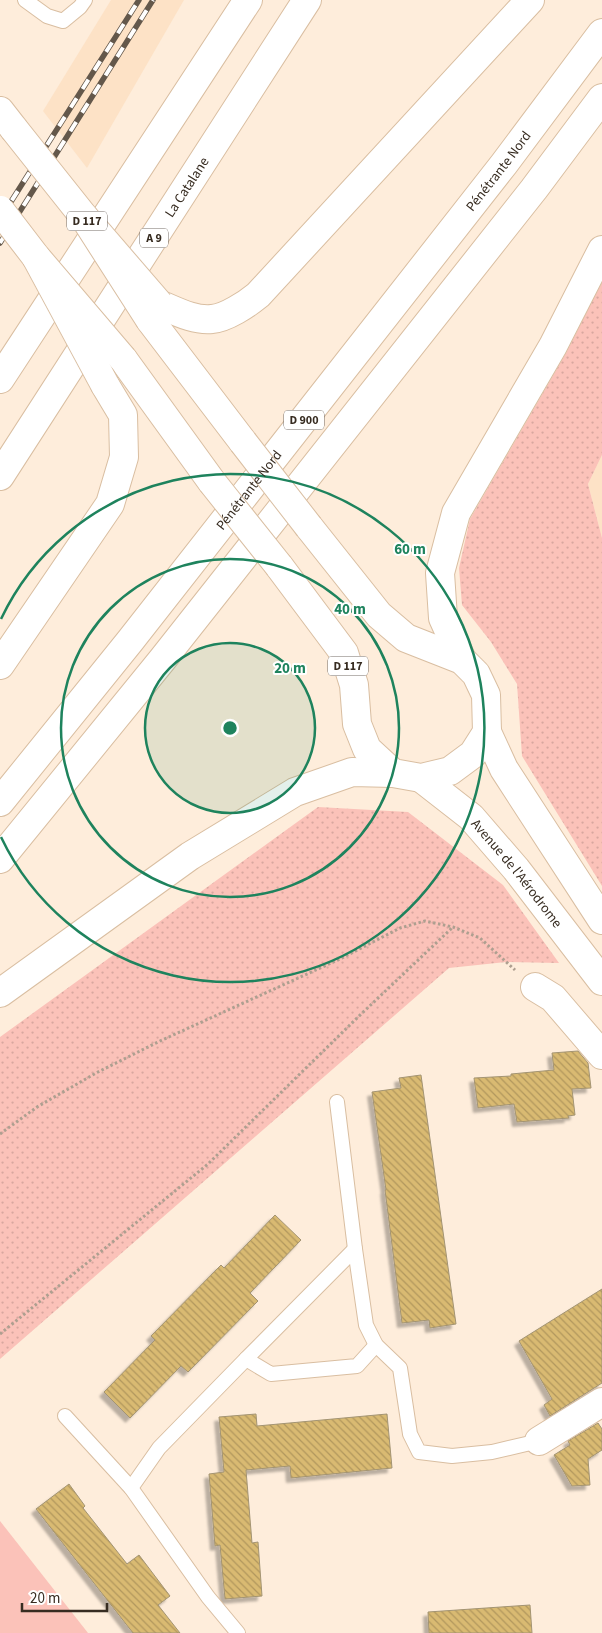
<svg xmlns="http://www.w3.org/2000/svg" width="602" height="1633" viewBox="0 0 602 1633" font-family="'Source Sans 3',sans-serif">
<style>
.built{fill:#fde2c6}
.grass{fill:url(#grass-dots)}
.pitch{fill:#fbc2b9}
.building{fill:url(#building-back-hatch);stroke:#a39473;filter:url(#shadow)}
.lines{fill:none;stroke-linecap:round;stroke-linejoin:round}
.lane-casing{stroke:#d9bea1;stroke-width:16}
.street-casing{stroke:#d9bea1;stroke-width:30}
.secondary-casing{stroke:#d9bea1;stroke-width:30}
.primary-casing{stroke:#d9bea1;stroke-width:30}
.highway-casing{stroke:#d9bea1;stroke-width:30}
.path{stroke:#ae9f90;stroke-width:3;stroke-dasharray:2.5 2.5;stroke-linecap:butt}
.lane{stroke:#fff;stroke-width:14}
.street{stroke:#fff;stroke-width:28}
.secondary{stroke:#fff;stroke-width:28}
.primary{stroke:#fff;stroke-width:28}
.highway{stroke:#fff;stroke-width:28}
.rail-casing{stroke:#64584b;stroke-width:5.5}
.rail{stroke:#fff;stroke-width:4;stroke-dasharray:11;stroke-linecap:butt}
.primary-bridge-casing{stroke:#d9bea1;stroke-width:30;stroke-linecap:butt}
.highway-bridge-casing{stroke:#d9bea1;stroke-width:30;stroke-linecap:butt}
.primary-bridge{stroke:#fff;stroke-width:28}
.highway-bridge{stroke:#fff;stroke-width:28}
.ring{fill:none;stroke:#1e835d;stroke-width:2.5}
.labels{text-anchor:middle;stroke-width:4;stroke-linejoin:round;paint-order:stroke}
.shield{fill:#fff;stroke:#736b64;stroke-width:1}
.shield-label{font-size:12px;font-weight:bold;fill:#372c21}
.street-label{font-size:14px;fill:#372c21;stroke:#fff}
.centre{fill:#1e835d;stroke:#fff;stroke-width:2.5}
.ring-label{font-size:15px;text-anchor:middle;font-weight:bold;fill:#1e835d;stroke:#fff;stroke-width:4;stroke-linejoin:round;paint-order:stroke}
</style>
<defs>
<pattern id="grass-dots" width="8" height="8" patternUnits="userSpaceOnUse" patternTransform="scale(1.25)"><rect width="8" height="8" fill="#fbc2b9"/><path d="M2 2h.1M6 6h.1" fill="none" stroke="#d8a79f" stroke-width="1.8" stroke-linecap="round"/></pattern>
<pattern id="building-back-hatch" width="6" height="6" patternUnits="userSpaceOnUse" patternTransform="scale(1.25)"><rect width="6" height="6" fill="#d9ba72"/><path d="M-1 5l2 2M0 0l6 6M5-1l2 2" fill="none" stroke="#b1975d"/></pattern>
<filter id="shadow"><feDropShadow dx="-4.5" dy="4.5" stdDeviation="1" flood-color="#0004"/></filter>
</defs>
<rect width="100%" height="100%" fill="#feeddb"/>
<g class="built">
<path d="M111 0H184L87 168 43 111Z"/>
<path d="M602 455V538L588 484Z"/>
</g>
<g class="grass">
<path d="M602 282V455L588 484 602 538V886L522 756 517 684 491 642 462 605 459 568 470 519 566 353Z"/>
<path d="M318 807 408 812 503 885 559 963 506 962 449 968 0 1359V1037Z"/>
</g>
<path class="pitch" d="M0 1521 88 1633H0Z"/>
<g class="building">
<path d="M578 1051 588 1063 591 1088 572 1089 575 1115 568 1116 569 1118 517 1122 514 1104 478 1108 474 1078 511 1076V1074L554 1070 552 1053Z"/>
<path d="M421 1075 456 1324 430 1328 429 1320 402 1323 385 1190H386L372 1092 401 1088 399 1078Z"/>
<path d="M275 1215 301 1240 250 1293 258 1301 188 1372 181 1366 130 1418 104 1392 155 1340 151 1336 221 1265 224 1268Z"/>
<path d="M602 1289V1383L550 1416 544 1405 552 1399 519 1341Z"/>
<path d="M256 1414 257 1426 387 1414 392 1468 291 1478 290 1466 246 1470 252 1543 258 1542 262 1596 225 1599 220 1545 215 1546 209 1474 224 1472 219 1417Z"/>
<path d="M598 1423 602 1429V1450L588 1459 590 1485 572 1486 554 1455 570 1445 568 1441Z"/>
<path d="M69 1484 85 1506 83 1508 127 1564 139 1555 170 1596 158 1605 180 1633H133L36 1509Z"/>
<path d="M530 1605 532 1633H429L428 1612Z"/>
</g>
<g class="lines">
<defs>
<g id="lane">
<path d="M25 0 47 16 63 21 80 7 85 0"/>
<path d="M337 1102 355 1249 366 1325 376 1345 400 1368 410 1434 419 1452 452 1456 492 1452 539 1441"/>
<path d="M246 1359 355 1249"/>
<path d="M65 1416 131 1488"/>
<path d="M238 1633 208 1597 131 1488 159 1448 246 1359 271 1374 357 1366 376 1345"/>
</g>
<g id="street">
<path d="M535 987 553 998 602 1055"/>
<path d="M539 1441 602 1402"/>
</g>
<g id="secondary">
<path d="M487 732 504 769 602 920"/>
<path id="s1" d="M421 778 471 817 516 869 602 981"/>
</g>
<g id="primary">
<path d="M0 111 14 129"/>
<path d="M150 320 243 442"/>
<path d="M123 359 212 482"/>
<path d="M279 566 344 653 354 685 357 724 367 749 393 773 421 778 450 771 473 754 487 732 486 695 476 674 462 660 406 638 379 615 309 527"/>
</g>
<g id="highway">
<path d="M159 304C176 311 194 321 212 319 226 318 247 304 258 295L530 0"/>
<path d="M0 379 248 0"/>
<path id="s2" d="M0 476 307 0"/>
<path d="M462 660 443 618 440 573 456 513 553 346 602 250"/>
<path d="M0 665 110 504 124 457 123 415 105 385"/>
<path id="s3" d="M0 802 130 641 504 164 602 33"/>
<path d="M0 859 162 660 534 189 602 98"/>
<path d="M0 993 190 856 295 792 352 772 393 773"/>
</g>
</defs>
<use href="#lane" class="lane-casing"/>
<use href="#street" class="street-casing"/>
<use href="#secondary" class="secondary-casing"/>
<use href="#primary" class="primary-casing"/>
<use href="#highway" class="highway-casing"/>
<g class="path">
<path d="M0 1134 37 1107 96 1073 160 1041 340 959 400 928 425 921 453 927 480 938 515 970"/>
<path d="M0 1334 208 1164 358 1017 453 927"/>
</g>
<use href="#lane" class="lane"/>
<use href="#street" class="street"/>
<use href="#secondary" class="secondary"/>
<use href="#primary" class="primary"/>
<use href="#highway" class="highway"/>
<defs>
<g id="rail">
<path d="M0 219 139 0"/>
<path d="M0 243 153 0"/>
</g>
</defs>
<use href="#rail" class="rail-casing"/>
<use href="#rail" class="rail"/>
<defs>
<g id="primary-bridge">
<path d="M14 129 84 217 150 320"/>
<path d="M0 210 36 257 123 359"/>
<path d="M243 442 309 527"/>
<path d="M212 482 279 566"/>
</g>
<g id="highway-bridge">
<path d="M84 217 159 304"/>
<path d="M36 257 105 385"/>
</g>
</defs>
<use href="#primary-bridge" class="primary-bridge-casing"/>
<use href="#highway-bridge" class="highway-bridge-casing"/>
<use href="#primary-bridge" class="primary-bridge"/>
<use href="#highway-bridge" class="highway-bridge"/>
</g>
<circle cx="230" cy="728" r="85" fill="#1e835d" fill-opacity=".12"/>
<g class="ring">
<circle cx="230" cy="728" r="85"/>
<circle cx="230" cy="728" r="169"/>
<path d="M1 619A254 254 0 1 1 1 837"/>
</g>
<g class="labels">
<g class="shield">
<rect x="67" y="211.5" width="40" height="19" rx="4"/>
<rect x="140" y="228.5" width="28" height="19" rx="4"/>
<rect x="284" y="410.5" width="40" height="19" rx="4"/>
<rect x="328" y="656.5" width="40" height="19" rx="4"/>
</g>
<g class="shield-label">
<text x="87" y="225">D 117</text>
<text x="154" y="242">A 9</text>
<text x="304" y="424">D 900</text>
<text x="348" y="670">D 117</text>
</g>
<g class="street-label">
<text dy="5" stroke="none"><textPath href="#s3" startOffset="804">Pénétrante Nord</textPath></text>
<text dy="5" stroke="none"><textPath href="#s2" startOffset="344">La Catalane</textPath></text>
<text dy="5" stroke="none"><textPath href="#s3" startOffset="399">Pénétrante Nord</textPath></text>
<text dy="5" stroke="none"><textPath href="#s1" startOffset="136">Avenue de l'Aérodrome</textPath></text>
</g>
</g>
<circle cx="230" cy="728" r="8" class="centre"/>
<g class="ring-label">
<text x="410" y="554">60 m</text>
<text x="350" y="614">40 m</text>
<text x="290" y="673">20 m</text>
</g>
<path d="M22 1603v8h85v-8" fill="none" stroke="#372c21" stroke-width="2.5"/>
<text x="30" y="1603" font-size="15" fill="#372c21" stroke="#ffffff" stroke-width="4" paint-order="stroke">20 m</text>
</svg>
